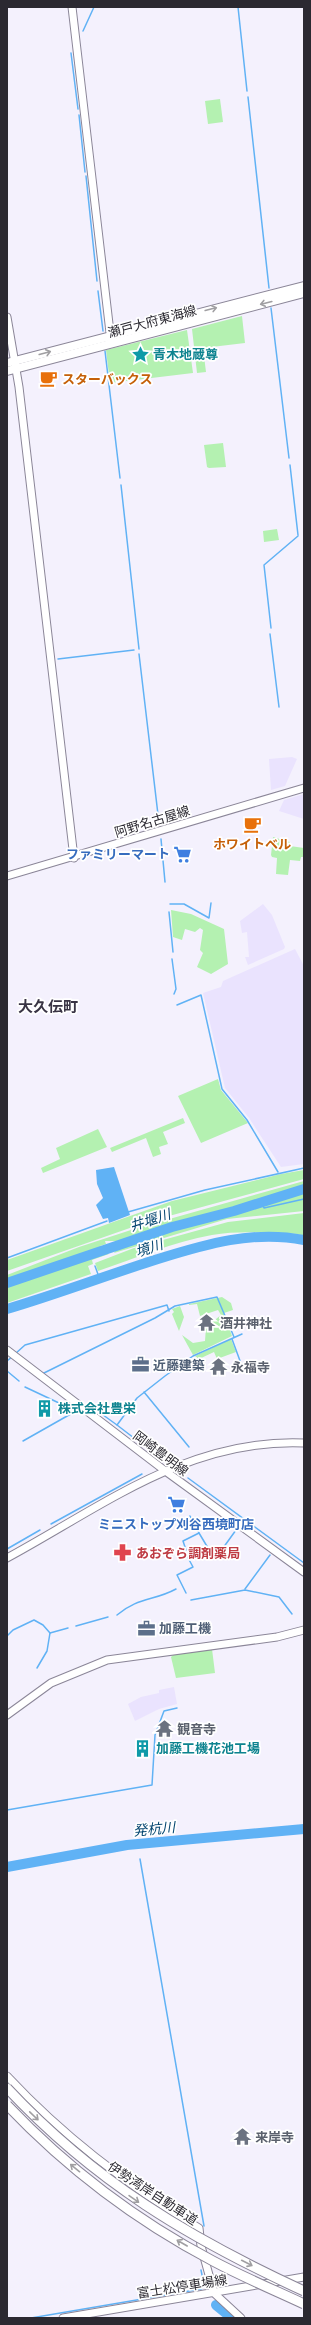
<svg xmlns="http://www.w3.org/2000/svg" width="311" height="2325" viewBox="0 0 311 2325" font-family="Lora,'Noto Sans JP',serif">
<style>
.built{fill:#eae3fe}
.green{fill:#b4f1b1}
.water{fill:#60b2f5}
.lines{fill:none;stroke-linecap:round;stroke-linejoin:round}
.stream{stroke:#60b2f5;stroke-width:1.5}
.river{stroke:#60b2f5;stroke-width:10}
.secondary-casing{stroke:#8b8698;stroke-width:9}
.primary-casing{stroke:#8b8698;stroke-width:10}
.secondary{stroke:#fff;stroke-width:7}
.primary{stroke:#fff;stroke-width:8}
.highway-bridge-casing{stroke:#8b8698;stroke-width:11;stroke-linecap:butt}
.highway-bridge{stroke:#fff;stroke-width:9}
.oneway{stroke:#a09fa2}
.labels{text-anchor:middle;stroke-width:3.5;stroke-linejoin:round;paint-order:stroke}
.street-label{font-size:13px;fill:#2b2931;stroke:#fff}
.culture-label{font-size:13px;font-weight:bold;fill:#0d838f;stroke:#fff;text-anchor:start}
.food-label{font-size:13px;font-weight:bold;fill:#c56008;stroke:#fff;text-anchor:start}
.shop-label{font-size:13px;font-weight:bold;fill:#366cbe;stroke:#fff;text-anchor:end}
.worship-label{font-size:13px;font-weight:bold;fill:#5b616d;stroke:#fff;text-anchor:start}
.service-label{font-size:13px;font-weight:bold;fill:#4e5e75;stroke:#fff;text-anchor:start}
.health-label{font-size:13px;font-weight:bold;fill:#be3a42;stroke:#fff;text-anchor:start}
.water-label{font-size:14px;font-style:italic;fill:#064771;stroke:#fff}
.quarter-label{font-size:15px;font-weight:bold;fill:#393444;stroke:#fff}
</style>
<rect width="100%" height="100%" fill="#f4f1fd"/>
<g class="built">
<path d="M292 757 297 759 285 786 271 790 269 759Z"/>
<path d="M304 794V819L279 811 284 800Z"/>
<path d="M263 904 272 915 285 947 284 949 248 965 245 957H249L247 932 242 933 240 921Z"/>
<path d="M295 949 304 966V1164L281 1167 249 1118 225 1088 203 993 221 987 223 981Z"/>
<path d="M174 1687 177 1704 159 1709 135 1721 128 1704 141 1697 159 1693V1690Z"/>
</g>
<g class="green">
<path d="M220 99 223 122 208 124 205 101Z"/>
<path d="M242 316 245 343 203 348 206 372 197 373 192 329Z"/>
<path d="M187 330 193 373 110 383 106 350Z"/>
<path d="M223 443 226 467 209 468 207 467 204 445Z"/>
<path d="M277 529 279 540 264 542 263 531Z"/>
<path d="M273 837 290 842V846L304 848V857H301L300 861 290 860 288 875 276 874 277 858 272 857 271 855Z"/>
<path d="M171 910 191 914 224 929 228 964 211 974 197 967 203 953 200 950 203 930 200 928 195 932 185 929 182 940 173 937Z"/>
<path d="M218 1079 221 1090 248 1123 201 1143 178 1096Z"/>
<path d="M183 1118 185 1123 163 1132 168 1144 159 1147 161 1154 153 1157 146 1138 112 1152 110 1148Z"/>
<path d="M98 1129 107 1147 43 1173 41 1168 60 1159 56 1148Z"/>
<path d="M304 1170V1179L147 1222 7 1271V1260L172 1201 281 1174Z"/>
<path d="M304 1181V1186L219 1213 117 1241H105L106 1244 100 1246 101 1248 7 1282V1275L79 1247 134 1229Z"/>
<path d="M304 1192V1211L227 1219 114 1253 119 1245Z"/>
<path d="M304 1213V1236L298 1234C270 1233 240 1230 212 1235 173 1242 136 1258 98 1271L95 1263 134 1248 228 1222Z"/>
<path d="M102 1251 109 1254 92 1260 93 1264 88 1266 91 1274 7 1303V1286Z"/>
<path d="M222 1297 231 1303 233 1310 224 1313 232 1336 193 1355 182 1335 193 1343 205 1341 206 1327 221 1315 218 1310 200 1316 197 1304 189 1305V1304Z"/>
<path d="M180 1306 184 1317 179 1331 172 1314 174 1312 172 1309Z"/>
<path d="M231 1339 236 1352 217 1359 214 1352 199 1359 195 1356Z"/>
<path d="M212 1649 215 1673 176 1678 171 1657 173 1655Z"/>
</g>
<path class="water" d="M114 1167 130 1215 109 1223 108 1218 103 1219 96 1205 103 1198 97 1184 96 1170Z"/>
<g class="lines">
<g class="stream">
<path d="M238 7 247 91"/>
<path d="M83 31 94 7"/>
<path d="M71 53 78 109"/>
<path d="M248 97 269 288"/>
<path d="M79 115 85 172"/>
<path d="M86 176 97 281"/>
<path d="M98 291 103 331"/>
<path d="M271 308 289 458"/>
<path d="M105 351 120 478"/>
<path d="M290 465 298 535"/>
<path d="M121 485 139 649"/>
<path d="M271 628 264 565 298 536"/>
<path d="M270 634 279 707"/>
<path d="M139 654 159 823"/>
<path d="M58 659 134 650"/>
<path d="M161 839 165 882"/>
<path d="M170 904H184L209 918 211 903"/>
<path d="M169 912 173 952"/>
<path d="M172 959 176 989 174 994"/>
<path d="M177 1005 201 995 222 1089 247 1120 278 1172"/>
<path d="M261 1202 264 1208 304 1199"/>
<path d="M128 1212 205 1190 304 1168"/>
<path d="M7 1258 107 1221"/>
<path d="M95 1266 99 1277"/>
<path d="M232 1339 243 1369"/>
<path d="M15 1354 25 1345 167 1305 169 1311"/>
<path d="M7 1361 13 1356"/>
<path d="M7 1371 19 1381"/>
<path d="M42 1374 155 1318 175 1306 217 1297 234 1337"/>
<path d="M144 1392 189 1447"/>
<path d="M99 1412 117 1425 137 1398 165 1376 193 1356 242 1334"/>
<path d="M117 1425 160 1458"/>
<path d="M23 1441 76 1411 25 1387"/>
<path d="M188 1478 304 1563"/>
<path d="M51 1524 142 1474"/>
<path d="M199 1533 208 1548 218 1555 236 1530"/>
<path d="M7 1549 40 1530"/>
<path d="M186 1550 183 1541 199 1533 190 1516"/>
<path d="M245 1589 270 1555"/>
<path d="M186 1593 177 1575 193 1567 187 1556"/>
<path d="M191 1600 245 1590 279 1597 292 1614"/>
<path d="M117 1615C138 1597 154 1601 176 1589"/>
<path d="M76 1626 108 1617"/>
<path d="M7 1636 13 1630 34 1620 43 1625 50 1633"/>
<path d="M37 1668 47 1651 50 1633 68 1628"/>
<path d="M7 1810 152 1785 155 1735 164 1711 177 1708"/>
<path d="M140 1859 204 2226"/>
<path d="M31 2318 201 2289 204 2285 201 2270"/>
</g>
<g class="river">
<path d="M7 1283 172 1227 234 1211 304 1189"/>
<path d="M7 1309C58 1294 107 1275 158 1259 206 1244 253 1230 304 1240"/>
<path d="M7 1867 127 1845 304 1829"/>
<path d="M216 2305 232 2318"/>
</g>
<defs>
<g id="secondary">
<path d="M72 7 111 341"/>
<path d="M7 317 19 387 74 858"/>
<path d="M7 876 304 788"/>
<path d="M7 1350 164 1470 304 1572"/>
<path d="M7 1558C103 1506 189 1438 304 1443"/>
<path d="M7 1715 51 1683 107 1660 277 1637 304 1630"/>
<path d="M7 2076C63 2136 128 2186 199 2228L201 2246 214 2293 241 2318"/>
<path d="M63 2318 304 2277"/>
</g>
<g id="primary">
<path d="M7 363 304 286"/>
<path d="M7 371 304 293"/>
</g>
</defs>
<use href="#secondary" class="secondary-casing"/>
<use href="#primary" class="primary-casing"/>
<use href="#secondary" class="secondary"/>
<use href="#primary" class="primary"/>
<defs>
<g id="highway-bridge">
<path d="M7 2088C95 2182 189 2238 304 2291"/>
<path d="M7 2105C66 2167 137 2221 213 2261 243 2277 274 2290 304 2304"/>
</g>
</defs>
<use href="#highway-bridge" class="highway-bridge-casing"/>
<use href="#highway-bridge" class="highway-bridge"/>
</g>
<defs><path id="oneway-shaft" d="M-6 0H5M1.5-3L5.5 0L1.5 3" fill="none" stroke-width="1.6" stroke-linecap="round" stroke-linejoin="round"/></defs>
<g class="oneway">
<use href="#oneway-shaft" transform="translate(266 303) rotate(166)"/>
<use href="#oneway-shaft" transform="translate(211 309) rotate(-14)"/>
<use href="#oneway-shaft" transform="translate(45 353) rotate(-15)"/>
<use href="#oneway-shaft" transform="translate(34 2116) rotate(44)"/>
<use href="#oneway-shaft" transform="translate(75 2168) rotate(-141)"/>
<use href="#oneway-shaft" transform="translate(134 2199) rotate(35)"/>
<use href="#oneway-shaft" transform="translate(182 2243) rotate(-150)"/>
<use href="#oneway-shaft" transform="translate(247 2263) rotate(27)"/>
</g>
<defs>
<symbol id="sight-bare" viewBox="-9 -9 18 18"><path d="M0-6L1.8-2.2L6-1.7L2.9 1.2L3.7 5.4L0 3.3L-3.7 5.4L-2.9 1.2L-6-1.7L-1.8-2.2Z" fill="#0f9aa8" stroke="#fff" stroke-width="2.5" paint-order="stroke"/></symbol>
<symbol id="cafe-bare" viewBox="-9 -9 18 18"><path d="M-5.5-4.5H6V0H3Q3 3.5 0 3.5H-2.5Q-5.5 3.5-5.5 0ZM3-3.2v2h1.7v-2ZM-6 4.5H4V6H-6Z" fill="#e8710a" stroke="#fff" stroke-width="2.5" paint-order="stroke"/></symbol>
<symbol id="supermarket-bare" viewBox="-9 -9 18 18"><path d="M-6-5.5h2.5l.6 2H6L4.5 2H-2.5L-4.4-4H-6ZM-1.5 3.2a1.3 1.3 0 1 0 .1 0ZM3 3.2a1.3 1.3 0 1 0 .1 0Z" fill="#3f7fe0" stroke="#fff" stroke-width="2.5" paint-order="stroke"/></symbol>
<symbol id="temple-bare" viewBox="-9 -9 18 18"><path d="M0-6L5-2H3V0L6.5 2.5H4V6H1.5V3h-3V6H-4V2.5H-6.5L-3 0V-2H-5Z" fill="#6b7280" stroke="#fff" stroke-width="2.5" paint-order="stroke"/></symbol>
<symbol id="office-bare" viewBox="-9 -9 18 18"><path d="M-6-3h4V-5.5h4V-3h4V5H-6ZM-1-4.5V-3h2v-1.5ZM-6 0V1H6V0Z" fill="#5c6f8a" stroke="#fff" stroke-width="2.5" paint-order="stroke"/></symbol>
<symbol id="building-bare" viewBox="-9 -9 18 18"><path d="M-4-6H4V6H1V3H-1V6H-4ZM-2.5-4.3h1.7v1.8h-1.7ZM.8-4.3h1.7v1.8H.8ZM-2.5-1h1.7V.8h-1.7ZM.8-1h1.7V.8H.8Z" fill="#0f9aa8" stroke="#fff" stroke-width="2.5" paint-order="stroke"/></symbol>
<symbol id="pharmacy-bare" viewBox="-9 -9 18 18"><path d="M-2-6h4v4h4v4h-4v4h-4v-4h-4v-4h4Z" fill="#e0444e" stroke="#fff" stroke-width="2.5" paint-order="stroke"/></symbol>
</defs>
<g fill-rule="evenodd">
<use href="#sight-bare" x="128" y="342" width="25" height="25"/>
<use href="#cafe-bare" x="36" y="366" width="25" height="25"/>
<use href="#cafe-bare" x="240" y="812" width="25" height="25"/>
<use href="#supermarket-bare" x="170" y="842" width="25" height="25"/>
<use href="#temple-bare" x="194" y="1310" width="25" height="25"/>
<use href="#office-bare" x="128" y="1352" width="25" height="25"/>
<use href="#temple-bare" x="206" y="1354" width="25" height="25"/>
<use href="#building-bare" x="32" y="1396" width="25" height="25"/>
<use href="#supermarket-bare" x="164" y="1492" width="25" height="25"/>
<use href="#pharmacy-bare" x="110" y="1540" width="25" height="25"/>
<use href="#office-bare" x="134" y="1616" width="25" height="25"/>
<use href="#temple-bare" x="152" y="1716" width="25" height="25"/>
<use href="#building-bare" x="130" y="1736" width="25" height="25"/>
<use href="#temple-bare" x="230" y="2124" width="25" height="25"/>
</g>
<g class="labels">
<g class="street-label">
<text transform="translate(152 321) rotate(-15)" y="5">瀬戸大府東海線</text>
<text transform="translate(152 821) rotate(-17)" y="5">阿野名古屋線</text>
<text transform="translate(161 1453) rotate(37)" y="5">岡崎豊明線</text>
<text transform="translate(153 2193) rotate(33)" y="5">伊勢湾岸自動車道</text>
<text transform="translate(182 2286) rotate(-9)" y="5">富士松停車場線</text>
</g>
<g class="culture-label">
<text x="153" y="359">青木地蔵尊</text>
<text x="58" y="1413">株式会社豊栄</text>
<text x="156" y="1753">加藤工機花池工場</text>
</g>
<g class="food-label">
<text x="62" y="384">スターバックス</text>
<text x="252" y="849" text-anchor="middle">ホワイトベル</text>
</g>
<g class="shop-label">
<text x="170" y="859">ファミリーマート</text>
<text x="176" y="1529" text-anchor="middle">ミニストップ刈谷西境町店</text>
</g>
<g class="worship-label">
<text x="220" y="1328">酒井神社</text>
<text x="231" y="1372">永福寺</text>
<text x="177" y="1734">観音寺</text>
<text x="255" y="2142">来岸寺</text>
</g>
<g class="service-label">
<text x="153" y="1370">近藤建築</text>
<text x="159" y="1633">加藤工機</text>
</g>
<g class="health-label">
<text x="136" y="1558">あおぞら調剤薬局</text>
</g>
<g class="water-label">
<text transform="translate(150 1220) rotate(-18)" y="5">井堰川</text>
<text transform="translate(149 1248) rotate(-18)" y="5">境川</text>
<text transform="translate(154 1829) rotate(-5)" y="5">発杭川</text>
</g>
<g class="quarter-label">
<text x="48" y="1012">大久伝町</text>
</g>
</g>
<rect width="311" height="2325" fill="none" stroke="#2b2931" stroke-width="16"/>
</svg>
